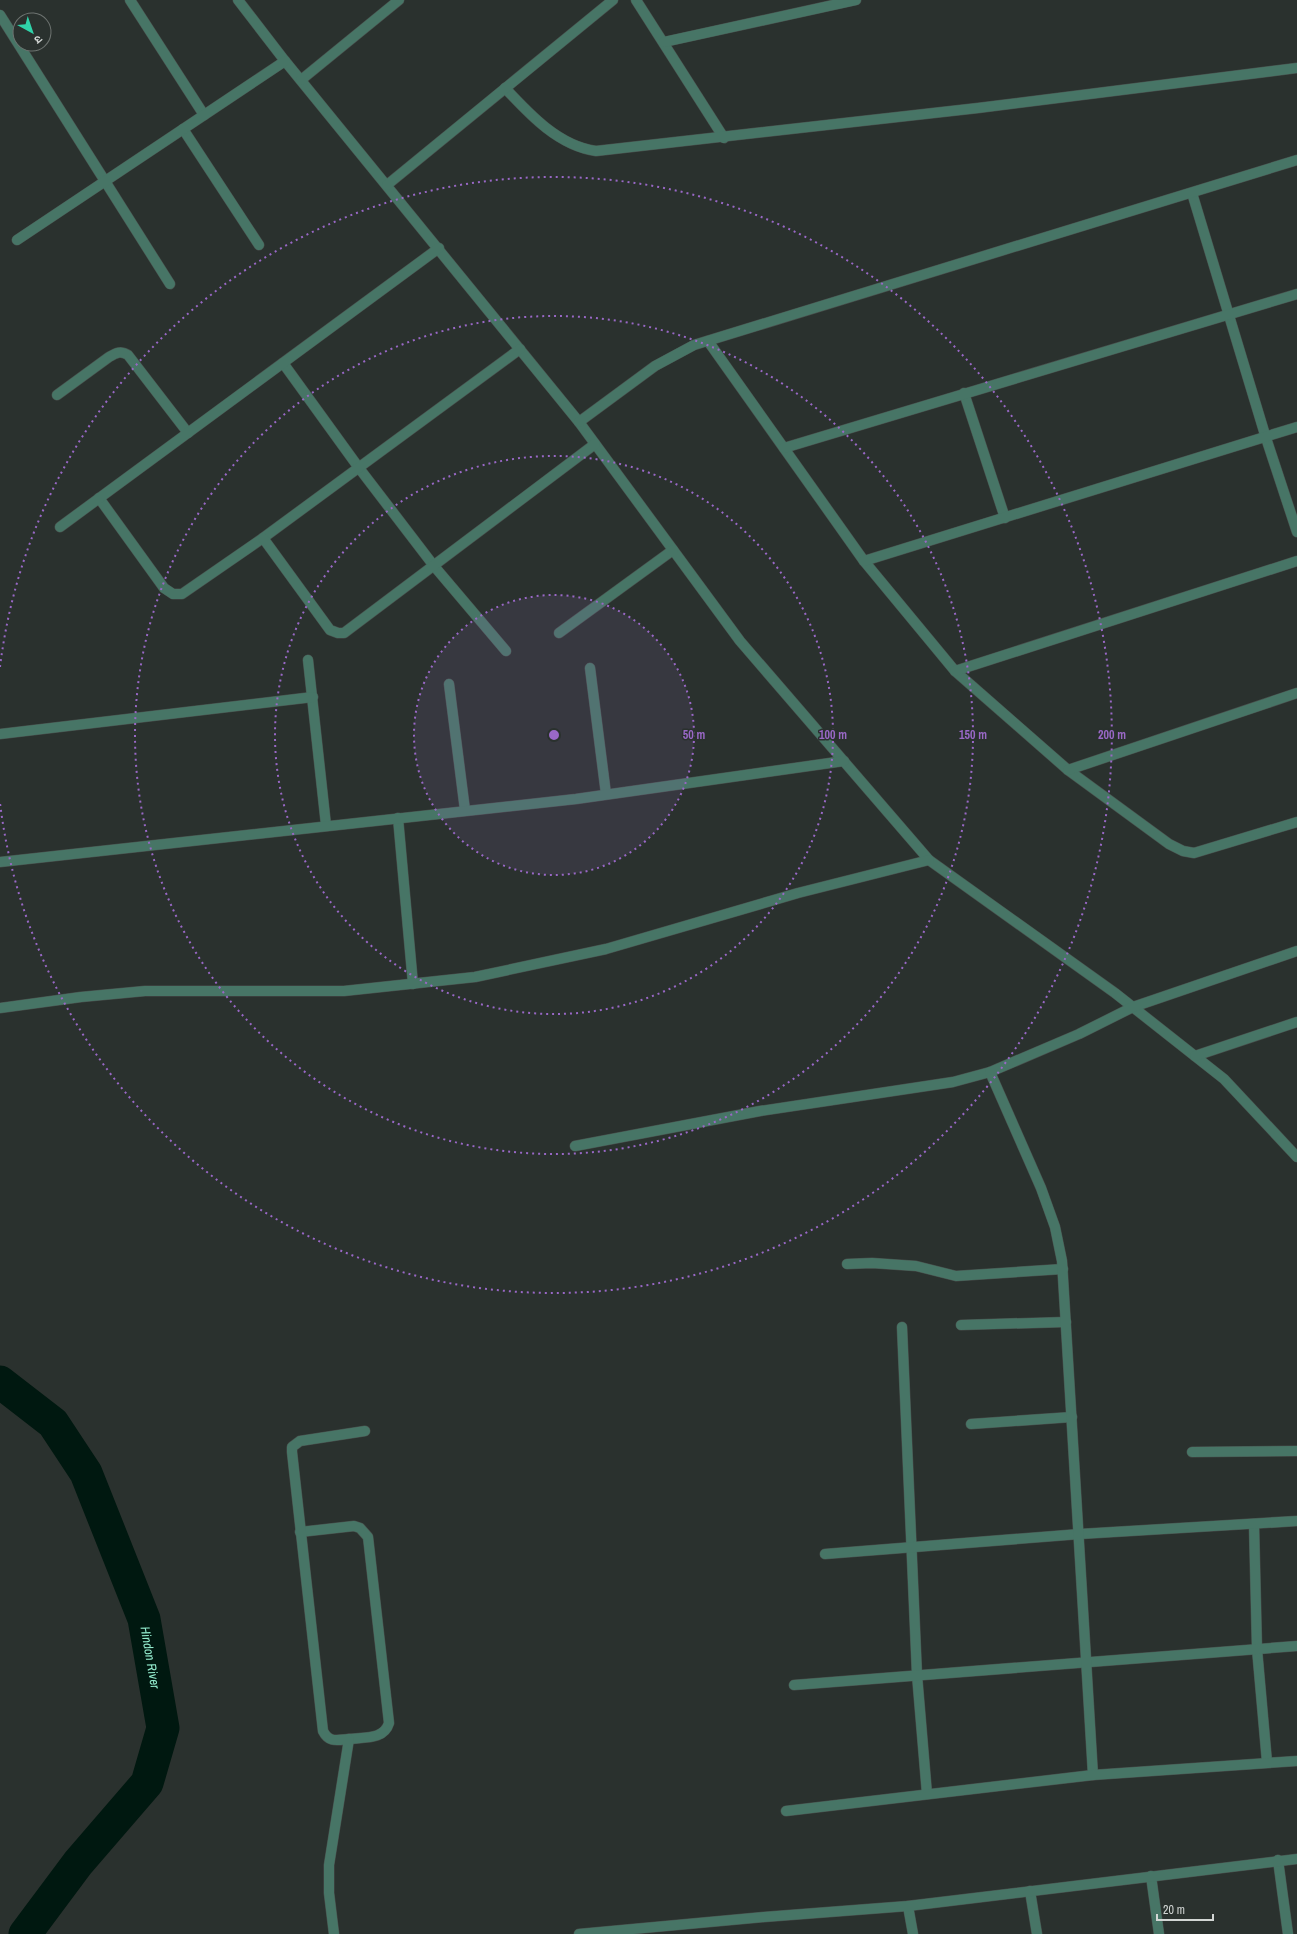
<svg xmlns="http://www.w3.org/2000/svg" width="1297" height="1934" viewBox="0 0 1297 1934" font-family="'Archivo Narrow','Noto Sans Devanagari',sans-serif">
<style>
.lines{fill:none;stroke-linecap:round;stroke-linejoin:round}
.river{stroke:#001810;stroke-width:33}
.minor-casing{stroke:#484f4c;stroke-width:11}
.minor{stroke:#477566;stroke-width:10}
.ring{fill:none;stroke:#9968c6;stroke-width:2;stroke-dasharray:2 4}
.labels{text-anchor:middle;stroke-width:3;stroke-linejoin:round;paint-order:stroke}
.water-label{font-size:13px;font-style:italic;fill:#93ecce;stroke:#2a312e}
.centre{fill:#9968c6;stroke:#2a312e;stroke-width:2}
.ring-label{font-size:12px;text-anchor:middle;font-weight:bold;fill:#9968c6;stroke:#2a312e;stroke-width:3;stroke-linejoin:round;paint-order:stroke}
</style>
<rect width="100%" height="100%" fill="#2a312e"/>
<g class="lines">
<path class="river" id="s1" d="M0 1382 53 1423 86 1473 144 1619 163 1728 147 1783 78 1863 25 1934"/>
<defs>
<g id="minor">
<path d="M130 0 204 115"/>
<path d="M238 0 285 61 579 422 740 641 929 860 1115 993 1224 1079 1297 1157"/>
<path d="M636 0 724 138"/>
<path d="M0 15 170 284"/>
<path d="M664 42 856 0"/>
<path d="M301 80 399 0"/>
<path d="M505 88C530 115 559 146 596 151L978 108 1297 68"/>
<path d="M183 129 259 245"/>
<path d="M387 185 613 0"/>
<path d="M1192 193 1266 438 1297 532"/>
<path d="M17 240 285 61"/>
<path d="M708 341 864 561 955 671 1068 770 1169 844 1183 851 1194 853 1297 822"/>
<path d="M283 363 359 468 434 566 506 651"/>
<path d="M964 393 1005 518"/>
<path d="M57 395 109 357C116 353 121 350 128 355L188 433"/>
<path d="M579 422 655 366 694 345 1297 160"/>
<path d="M784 448 1297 294"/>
<path d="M99 498 164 588 173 594H182L263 538 520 349"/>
<path d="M60 527 439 248"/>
<path d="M263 538 330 630 338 633H344L595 444"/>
<path d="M864 561 1297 427"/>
<path d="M559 633 673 550"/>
<path d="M308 660 326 825"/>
<path d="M590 668 606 794"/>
<path d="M955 671 1297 561"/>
<path d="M449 684 465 810"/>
<path d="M0 734 313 697"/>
<path d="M1068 770 1297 693"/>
<path d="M398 818 413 984"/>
<path d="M0 862 576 799 844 761"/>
<path d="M0 1008 81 997 145 991H344L475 977 606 949 798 893 929 860"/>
<path d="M1195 1056 1297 1022"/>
<path d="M575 1146 760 1111 953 1082 990 1072"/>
<path d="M847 1264 872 1263 916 1266 956 1276 1063 1269"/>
<path d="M961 1325 1066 1322"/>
<path d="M902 1327 917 1675 927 1794"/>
<path d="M971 1424 1072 1417"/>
<path d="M1192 1452 1297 1451"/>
<path d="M1254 1524 1257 1649 1267 1762"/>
<path d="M300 1532 354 1526 360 1528 368 1537 389 1723C384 1740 364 1737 349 1739"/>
<path d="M825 1554 1080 1534 1297 1521"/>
<path d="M794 1685 1297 1646"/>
<path d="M1093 1775 1062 1261 1055 1227 1041 1188 990 1072 1079 1034 1133 1007 1297 951"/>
<path d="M786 1811 1093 1775 1297 1761"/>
<path d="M1278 1860 1288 1934"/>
<path d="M1151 1876 1159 1934"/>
<path d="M1030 1891 1037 1934"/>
<path d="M908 1906 913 1934"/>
<path d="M334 1934 329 1893V1865L349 1739C337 1740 329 1743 323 1731L292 1452V1447L300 1441 365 1431"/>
<path d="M579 1934 764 1917 908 1906 1297 1859"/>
</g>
</defs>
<use href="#minor" class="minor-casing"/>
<use href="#minor" class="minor"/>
</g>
<circle cx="554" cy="735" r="140" fill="#9968c6" fill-opacity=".12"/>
<g class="ring">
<circle cx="554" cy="735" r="140"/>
<circle cx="554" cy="735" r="279"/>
<circle cx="554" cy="735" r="419"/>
<path d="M0 667A558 558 0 1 1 0 803"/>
</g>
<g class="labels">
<g class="water-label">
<text dy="5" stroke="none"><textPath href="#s1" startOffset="323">Hindon River</textPath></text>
</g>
</g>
<circle cx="554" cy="735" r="6" class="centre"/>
<g class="ring-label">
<text x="694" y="739">50 m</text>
<text x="833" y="739">100 m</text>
<text x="973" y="739">150 m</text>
<text x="1112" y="739">200 m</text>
</g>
<g transform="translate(32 32) rotate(140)"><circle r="19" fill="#2a312e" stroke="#6d7370"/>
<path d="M0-3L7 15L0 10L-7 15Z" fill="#30d4aa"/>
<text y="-6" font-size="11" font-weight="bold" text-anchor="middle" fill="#d2d6d4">उ</text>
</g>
<path d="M1157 1914v6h56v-6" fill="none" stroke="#d2d6d4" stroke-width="2"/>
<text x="1163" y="1914" font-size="12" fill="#d2d6d4" stroke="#2a312e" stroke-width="3" paint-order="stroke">20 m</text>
</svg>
